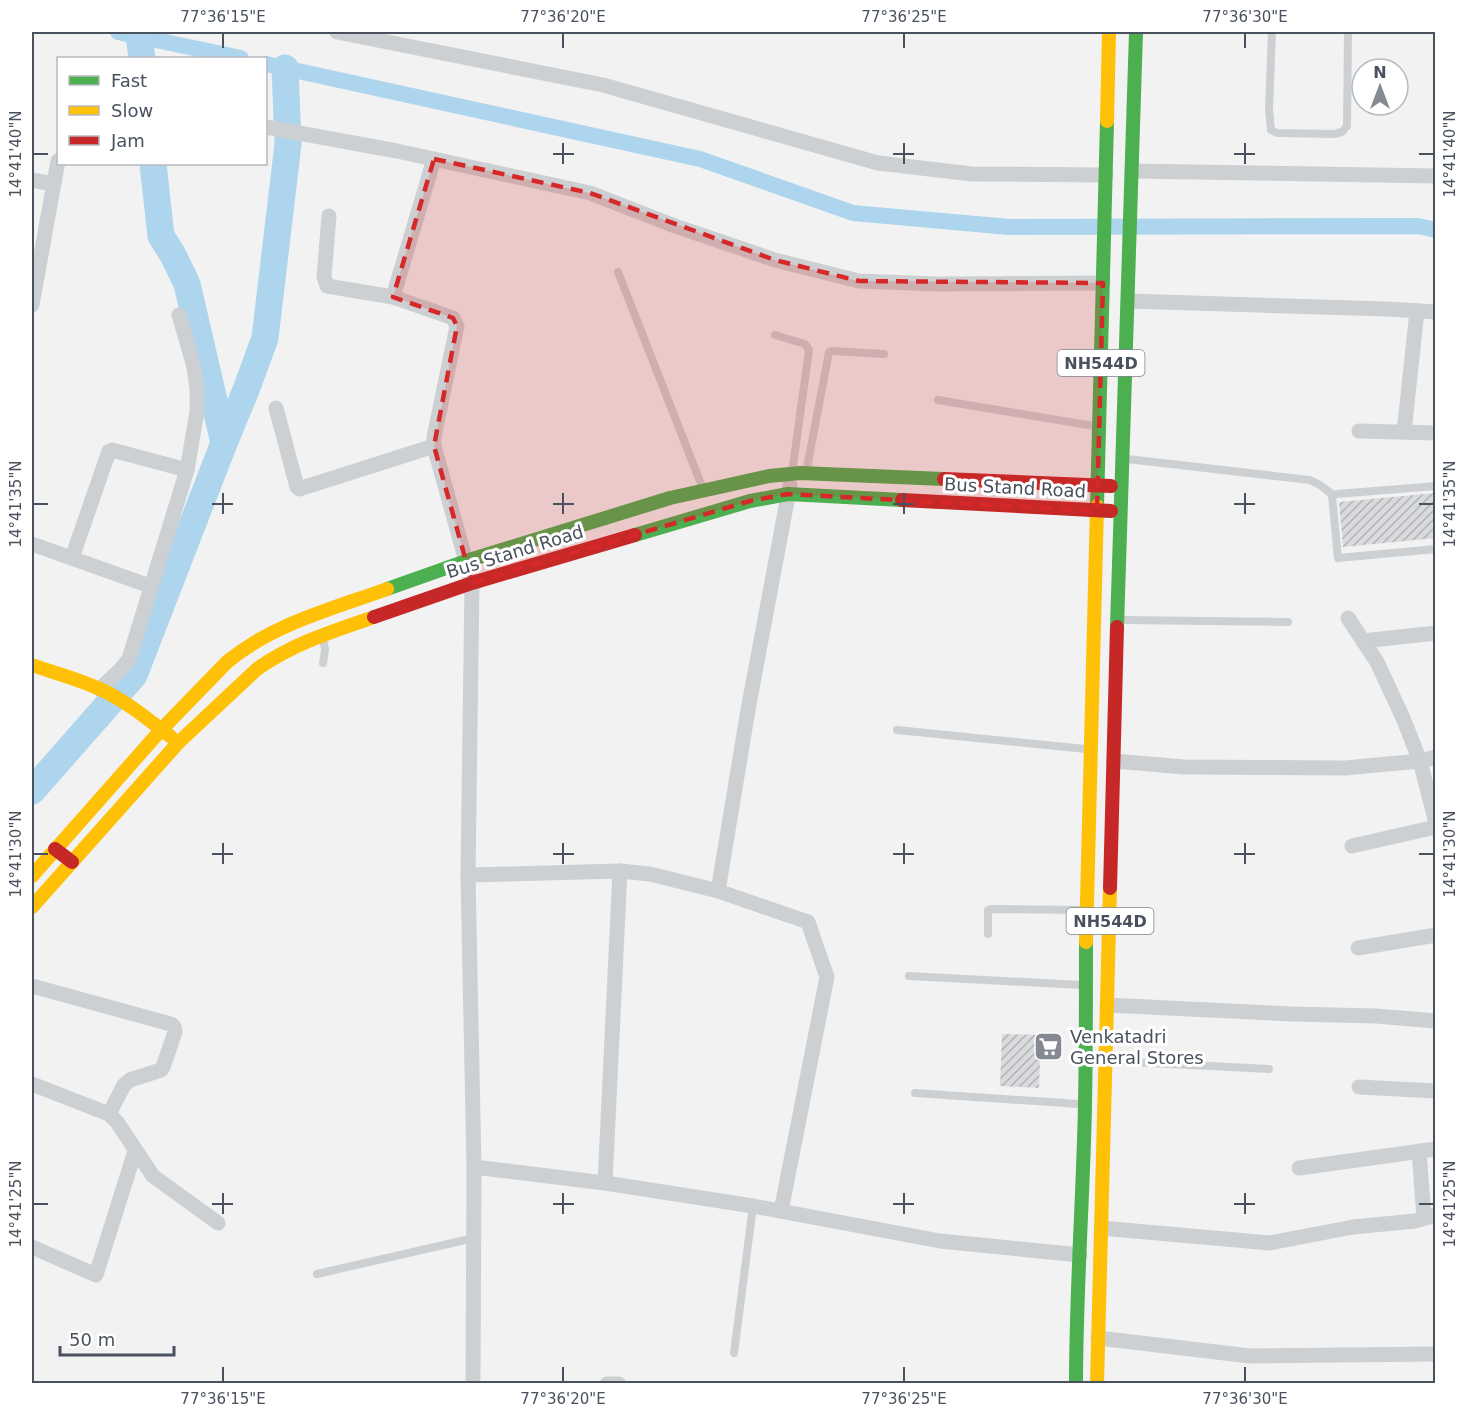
<svg xmlns="http://www.w3.org/2000/svg" width="1467" height="1415" viewBox="0 0 1467 1415" font-family="'DejaVu Sans',sans-serif">
<style>
.lines{fill:none;stroke-linecap:round;stroke-linejoin:round}
.canal{stroke:#add5ed;stroke-width:16}
.river{stroke:#add5ed;stroke-width:27}
.building{fill:url(#building-hatch)}
.lane{stroke:#cdd0d3;stroke-width:8}
.street{stroke:#cdd0d3;stroke-width:15}
.fast{stroke:#4caf50;stroke-width:14}
.slow{stroke:#ffc107;stroke-width:14}
.jam{stroke:#c62828;stroke-width:14}
.marked{fill:#d62828;fill-opacity:0.2;stroke:#d62828;stroke-width:4.5;stroke-dasharray:12 8;stroke-linejoin:round}
.ticks{fill:none;stroke:#49515e;stroke-width:2}
.labels{text-anchor:middle;stroke-width:6;stroke-linejoin:round;paint-order:stroke}
.shield{fill:#fff;stroke:#80858e;stroke-width:1.5}
.shield-label{font-size:16px;font-weight:bold;fill:#49515e}
.street-label{font-size:18px;fill:#49515e;stroke:#fff}
.poi-label{font-size:18px;fill:#49515e;stroke:#fff;text-anchor:start}
.neatline{fill:none;stroke:#49515e;stroke-width:2}
.ticks-label{font-size:15px;text-anchor:middle;fill:#49515e}
</style>
<defs>
<pattern id="building-hatch" width="6" height="6" patternUnits="userSpaceOnUse" patternTransform="scale(1.5)"><rect width="6" height="6" fill="#d9dadc"/><path d="M-1 1l2-2M0 6l6-6M5 7l2-2" fill="none" stroke="#b2b3b6"/></pattern>
</defs>
<rect width="100%" height="100%" fill="#f2f2f2"/>
<g class="lines">
<g class="canal">
<path d="M118 32 241 58"/>
<path d="M266 64 700 159 853 213 1009 227 1418 226 1436 230"/>
</g>
<g class="river">
<path d="M139 36 142 58"/>
<path d="M224 443 246 390 265 338 288 144 285 68"/>
<path d="M32 791 134 675 224 443 187 284 173 255 161 236 153 164"/>
</g>
</g>
<g class="building">
<path d="M1436 493V538L1343 547 1339 502Z"/>
<path d="M1002 1034 1041 1035 1039 1088 1000 1086Z"/>
</g>
<g class="lines">
<g class="lane">
<path d="M1272 32 1269 109 1271 130 1277 133 1334 134 1342 132 1347 126 1348 32"/>
<path d="M618 272 703 489"/>
<path d="M775 335 805 344 809 350 792 473"/>
<path d="M938 400 1094 426"/>
<path d="M1127 459 1310 480 1320 485 1333 495"/>
<path d="M806 473 829 352 832 351 884 354"/>
<path d="M1436 486 1337 494 1332 496 1338 558 1436 549"/>
<path d="M1122 620 1288 622"/>
<path d="M323 636 325 650 323 663"/>
<path d="M897 730 1086 749"/>
<path d="M988 934V910L990 909 1082 910"/>
<path d="M909 976 1081 985"/>
<path d="M1110 1061 1269 1069"/>
<path d="M915 1093 1079 1104"/>
<path d="M317 1274 474 1238"/>
<path d="M734 1353 753 1206"/>
</g>
<g class="street">
<path d="M337 32 603 85 878 163 972 174 1106 175"/>
<path d="M266 127 397 151 590 193 675 226 775 260 859 281 937 284 1103 283"/>
<path d="M1132 171 1436 176"/>
<path d="M32 180 54 184"/>
<path d="M329 216 324 277 327 286 393 297 453 318 457 326 434 437V446L472 583 468 875 620 871 650 874 718 891 748 710 790 485"/>
<path d="M393 297 434 159"/>
<path d="M1128 301 1387 309 1436 312"/>
<path d="M32 305 58 161"/>
<path d="M276 408 297 487 299 489 434 446"/>
<path d="M1359 431 1436 433"/>
<path d="M1404 432 1417 311"/>
<path d="M32 544 150 586"/>
<path d="M72 558 109 451 112 450 187 470"/>
<path d="M1348 618 1377 662 1403 718 1420 761 1436 757"/>
<path d="M1363 641 1436 633"/>
<path d="M100 689 121 669 129 659 187 470 197 412V388L194 367 179 315"/>
<path d="M1114 761 1184 767 1345 768 1420 761 1436 823"/>
<path d="M1352 846 1436 827"/>
<path d="M468 875 474 1167 473 1384"/>
<path d="M718 891 808 922 827 977 781 1211"/>
<path d="M1358 948 1436 935"/>
<path d="M32 986 167 1023C172 1024 175 1025 175 1032L163 1067 161 1070 130 1080 124 1085 109 1114"/>
<path d="M1107 1005 1291 1014 1376 1016 1436 1021"/>
<path d="M32 1084 109 1114 117 1122 153 1176 218 1223"/>
<path d="M1359 1087 1436 1091"/>
<path d="M1419 1151 1424 1218"/>
<path d="M474 1167 605 1183 753 1206 940 1241 1080 1255"/>
<path d="M1299 1168 1436 1149"/>
<path d="M605 1183 620 871"/>
<path d="M1101 1228 1270 1243 1353 1227 1415 1221 1436 1215"/>
<path d="M32 1247 96 1275 135 1151"/>
<path d="M1098 1338 1250 1356 1436 1354"/>
<path d="M607 1384H619"/>
</g>
<g class="fast">
<path d="M1097 506 1107 121"/>
<path d="M635 535 750 501 788 494 902 500"/>
<path d="M387 589 466 561 670 498 769 476 800 473 944 479"/>
<path d="M1117 627 1136 32"/>
<path d="M1076 1384C1076 1291 1083 1199 1085 1106 1086 1051 1086 997 1086 942"/>
</g>
<g class="slow">
<path d="M1107 121 1109 32"/>
<path d="M32 665C57 674 83 680 106 692 130 704 150 721 171 737"/>
<path d="M32 876 161 730 227 662C273 624 332 609 387 589"/>
<path d="M32 907 178 743 257 669C292 644 333 631 374 617"/>
<path d="M1086 942 1097 506"/>
<path d="M1097 1384 1110 888"/>
</g>
<g class="jam">
<path d="M944 479 1111 486"/>
<path d="M902 500 1111 511"/>
<path d="M374 617 472 583 635 535"/>
<path d="M55 849 72 862"/>
<path d="M1110 888 1117 627"/>
</g>
</g>
<path class="marked" d="M434 159 590 193 775 260 859 281 1103 283 1097 511 788 494 750 501 472 583 434 446 457 326 453 318 393 297Z"/>
<path class="ticks" d="M223 33V48M563 33V48M904 33V48M1245 33V48M563 143V164M904 143V164M1245 143V164M33 154H48M553 154H574M893 154H914M1234 154H1255M1419 154H1434M223 493V514M563 493V514M904 493V514M1245 493V514M33 504H48M212 504H233M553 504H574M893 504H914M1234 504H1255M1419 504H1434M223 843V864M563 843V864M904 843V864M1245 843V864M33 854H48M212 854H233M553 854H574M893 854H914M1234 854H1255M1419 854H1434M223 1193V1214M563 1193V1214M904 1193V1214M1245 1193V1214M33 1204H48M212 1204H233M553 1204H574M893 1204H914M1234 1204H1255M1419 1204H1434M223 1367V1382M563 1367V1382M904 1367V1382M1245 1367V1382"/>
<defs>
<symbol id="supermarket-square" viewBox="-11 -11 22 22"><rect x="-9" y="-9" width="18" height="18" rx="4" fill="#848992" stroke="#fff"/><path d="M-6-5.5h2.5l.6 2H6L4.5 2H-2.5L-4.4-4H-6ZM-1.5 3.2a1.3 1.3 0 1 0 .1 0ZM3 3.2a1.3 1.3 0 1 0 .1 0Z" fill="#fff"/></symbol>
</defs>
<g fill-rule="evenodd">
<use href="#supermarket-square" x="1032" y="1030" width="33" height="33"/>
</g>
<g class="labels">
<g class="shield">
<rect x="1057.5" y="350" width="87" height="26" rx="4.5"/>
<rect x="1066.5" y="908" width="87" height="26" rx="4.5"/>
</g>
<g class="shield-label">
<text x="1101" y="369">NH544D</text>
<text x="1110" y="927">NH544D</text>
</g>
<g class="street-label">
<text transform="translate(1015 488) rotate(3)" y="6">Bus Stand Road</text>
<text transform="translate(515 552) rotate(-17)" y="6">Bus Stand Road</text>
</g>
<g class="poi-label">
<text x="1070" y="1043">Venkatadri<tspan x="1070" dy="21">General Stores</tspan></text>
</g>
</g>
<rect width="1467" height="1415" fill="none" stroke="#ffffff" stroke-width="66"/>
<rect x="57" y="57" width="210" height="108" fill="#ffffff" stroke="#b6b9bf" stroke-width="1.5"/>
<rect x="69" y="76" width="30" height="9" fill="#4caf50" stroke="#b6b9bf" stroke-width="1.5"/>
<text x="111" y="87" font-size="18" fill="#49515e">Fast</text>
<rect x="69" y="106" width="30" height="9" fill="#ffc107" stroke="#b6b9bf" stroke-width="1.5"/>
<text x="111" y="117" font-size="18" fill="#49515e">Slow</text>
<rect x="69" y="136" width="30" height="9" fill="#c62828" stroke="#b6b9bf" stroke-width="1.5"/>
<text x="111" y="147" font-size="18" fill="#49515e">Jam</text>
<g transform="translate(1380 87)"><circle r="28" fill="#ffffff" stroke="#b6b9bf" stroke-width="1.5"/>
<path d="M0-4.5L10 22L0 15L-10 22Z" fill="#848992"/>
<text y="-9" font-size="16" font-weight="bold" text-anchor="middle" fill="#49515e">N</text>
</g>
<path d="M60 1346v9h114v-9" fill="none" stroke="#49515e" stroke-width="3"/>
<text x="69" y="1346" font-size="18" fill="#49515e" stroke="#ffffff" stroke-width="4.5" paint-order="stroke">50 m</text>
<rect x="33" y="33" width="1401" height="1349" class="neatline"/>
<g class="ticks-label">
<text x="223" y="22">77°36'15"E</text>
<text x="563" y="22">77°36'20"E</text>
<text x="904" y="22">77°36'25"E</text>
<text x="1245" y="22">77°36'30"E</text>
<text transform="translate(16 154) rotate(-90)" y="5">14°41'40"N</text>
<text transform="translate(1450 154) rotate(-90)" y="5">14°41'40"N</text>
<text transform="translate(16 504) rotate(-90)" y="5">14°41'35"N</text>
<text transform="translate(1450 504) rotate(-90)" y="5">14°41'35"N</text>
<text transform="translate(16 854) rotate(-90)" y="5">14°41'30"N</text>
<text transform="translate(1450 854) rotate(-90)" y="5">14°41'30"N</text>
<text transform="translate(16 1204) rotate(-90)" y="5">14°41'25"N</text>
<text transform="translate(1450 1204) rotate(-90)" y="5">14°41'25"N</text>
<text x="223" y="1404">77°36'15"E</text>
<text x="563" y="1404">77°36'20"E</text>
<text x="904" y="1404">77°36'25"E</text>
<text x="1245" y="1404">77°36'30"E</text>
</g>
</svg>
